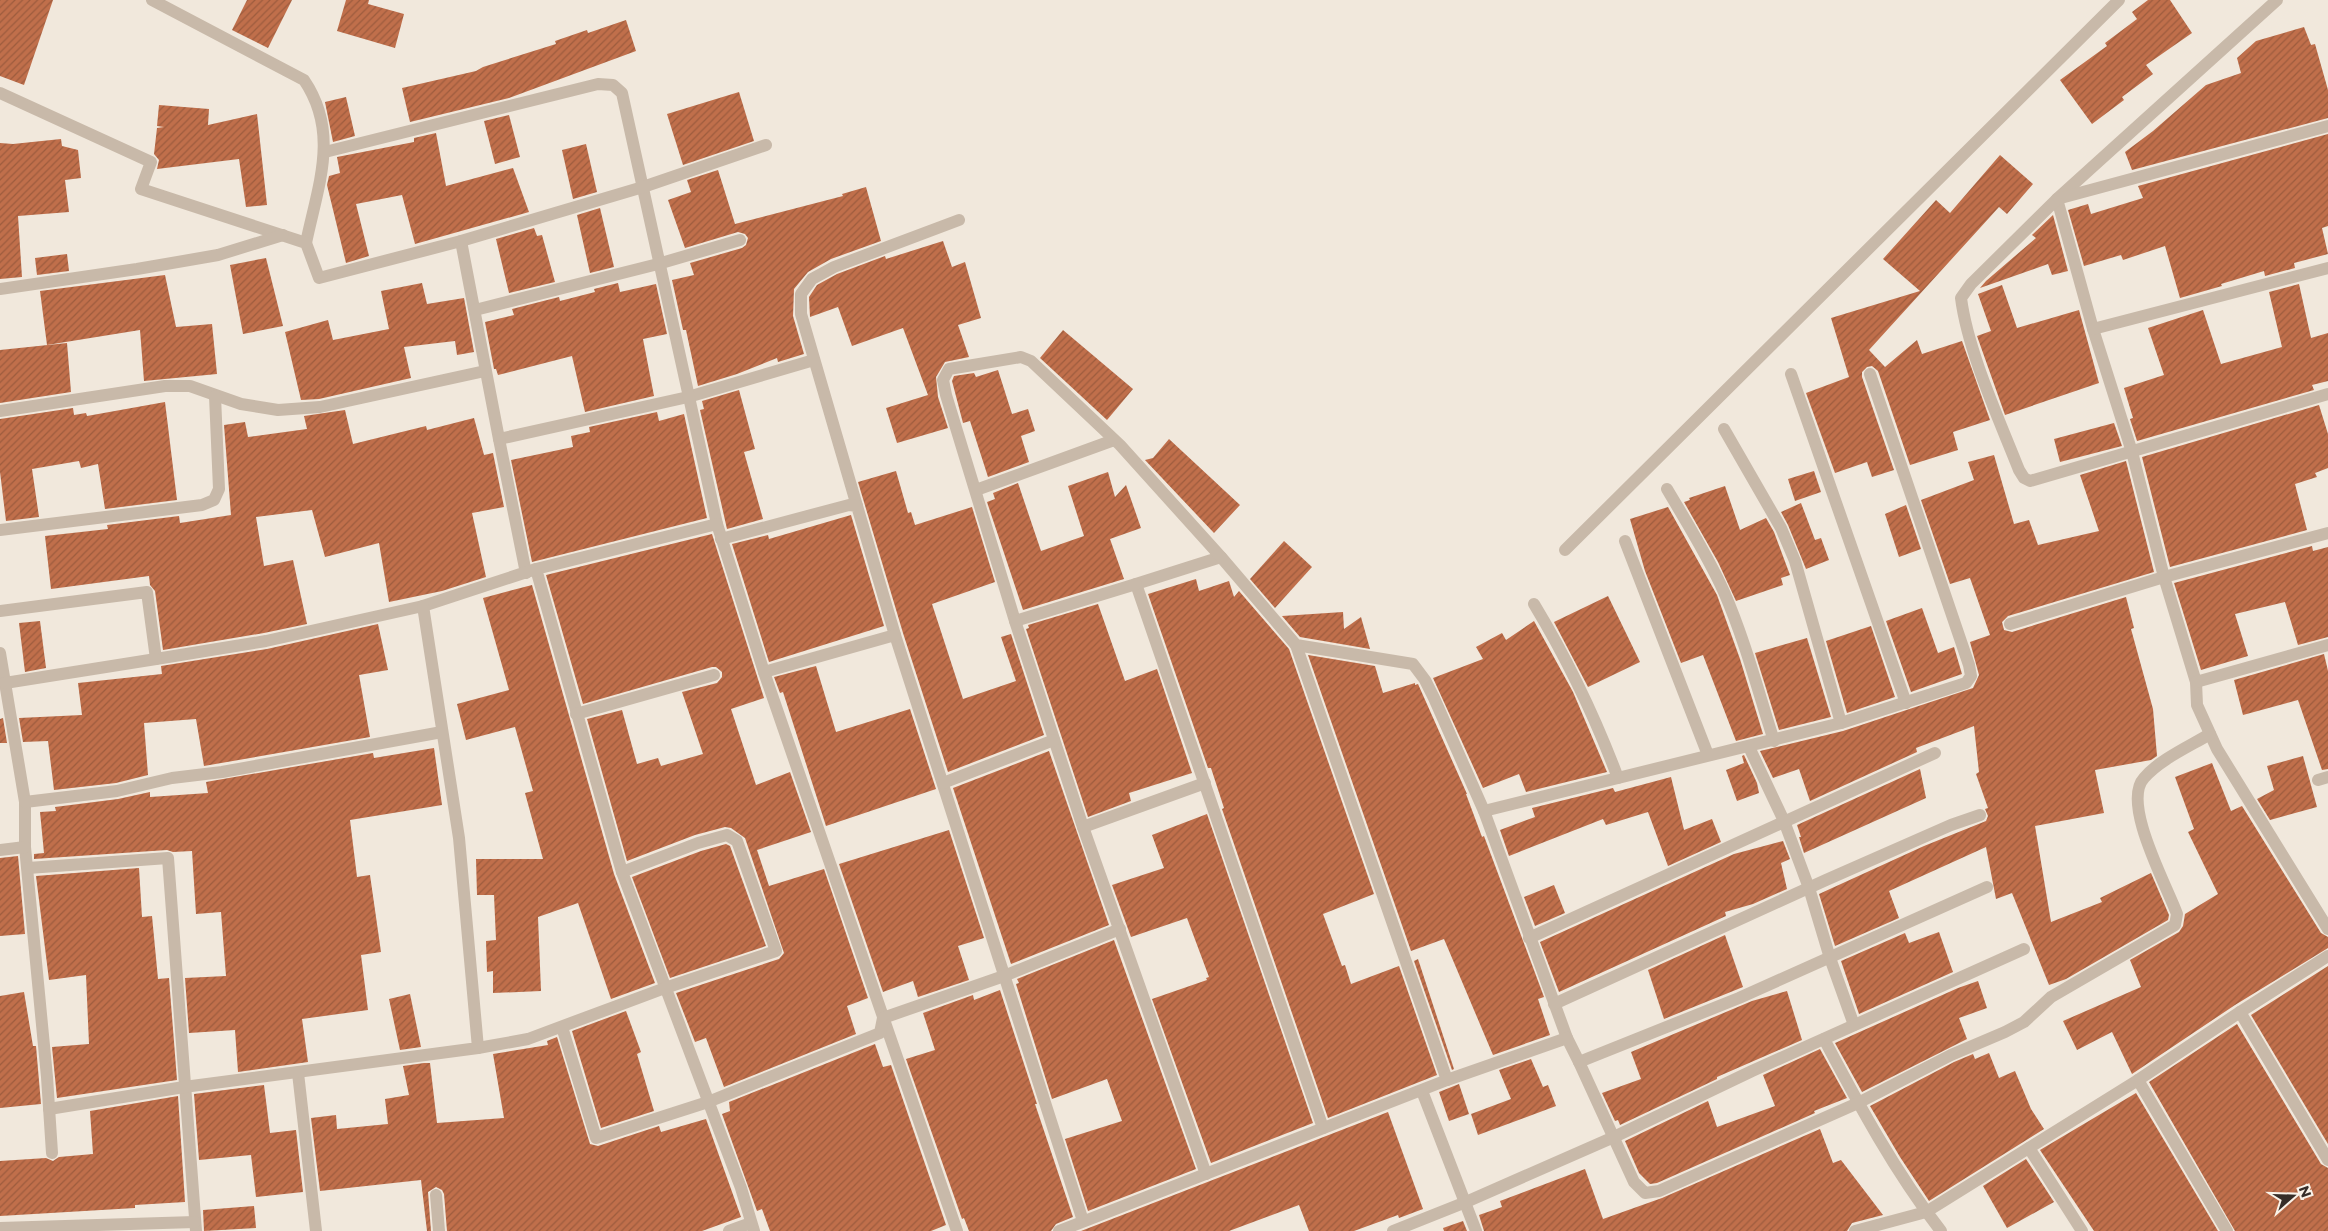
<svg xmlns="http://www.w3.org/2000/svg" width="2328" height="1231" viewBox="0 0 2328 1231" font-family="Montserrat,sans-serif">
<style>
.building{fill:url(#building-hatch)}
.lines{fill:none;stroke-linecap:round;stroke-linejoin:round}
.service{stroke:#c8b9a9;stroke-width:12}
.minor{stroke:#c8b9a9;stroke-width:12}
</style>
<defs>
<pattern id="building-hatch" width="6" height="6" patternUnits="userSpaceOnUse" patternTransform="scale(1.25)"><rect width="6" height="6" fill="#c06f4b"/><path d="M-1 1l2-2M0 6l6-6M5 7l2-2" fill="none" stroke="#9d5c3e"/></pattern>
</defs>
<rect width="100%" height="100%" fill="#f1e8dc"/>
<g class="building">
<path d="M0 0H53L24 85 0 76Z"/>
<path d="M247 0H292L268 48 232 30Z"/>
<path d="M346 0H369L368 4 404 14 395 48 337 31Z"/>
<path d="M2148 0H2170L2192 33 2146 65 2153 74 2122 97 2124 100 2092 124 2060 80 2107 46 2105 43 2137 19 2132 12Z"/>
<path d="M626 20 636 51 509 98 410 122 402 88 476 71 483 67 556 44 555 41 587 30 588 33Z"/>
<path d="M2304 27 2311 45 2315 44 2328 90V118L2132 170 2125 152 2153 131 2206 85 2241 73 2237 58 2256 41Z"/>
<path d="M739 92 754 141 683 165 667 114Z"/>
<path d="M346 97 355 136 333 142 325 102Z"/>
<path d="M159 105 209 109 208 125 257 114 267 205 246 207 239 159 157 169 159 160 154 154 157 128 164 127 157 126Z"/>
<path d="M509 115 520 157 495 164 484 121Z"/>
<path d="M436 133 446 186 513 168 529 212 415 244 402 195 356 204 369 256 346 263 327 185 329 176 340 173 337 157 414 142V138Z"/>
<path d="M2328 134V226L2322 228 2328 254 2294 263 2295 268 2265 276 2264 271 2221 284 2222 286 2180 298 2165 246 2123 260 2121 255 2084 266 2068 210 2088 204 2091 214 2143 198 2138 186Z"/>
<path d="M61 139 62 146 78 150 81 178 65 180 69 212 18 216 22 277 0 279V143L13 144Z"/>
<path d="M586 144 597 192 573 199 562 150Z"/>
<path d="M2000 155 2033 184 2007 214 1999 207 1869 350 1885 367 1917 340 1922 354 1962 341 1990 420 1953 432 1958 450 1910 465 1878 371 1872 366 1867 367 1862 372V377L1894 470 1872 477 1867 462 1835 473 1806 393 1849 377 1831 318 1920 291 1883 259 1936 200 1950 213Z"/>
<path d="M718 170 735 224 843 196 842 194 866 187 881 241 831 259 808 272 794 289 793 316 804 354 778 362 777 358 737 374 698 386 686 330H683L672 280 694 275 690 263 742 248 746 245 748 238 745 234 738 232 685 248 668 200 691 192 687 180Z"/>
<path d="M600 208 614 267 590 273 577 215Z"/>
<path d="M2053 215 2068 271 2052 275 2048 264 1980 288 1986 281 2036 238 2032 235Z"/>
<path d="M534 228 537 236 542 235 555 282 509 293 496 239Z"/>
<path d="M943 241 952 267 965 262 981 318 958 325 969 357 945 362 936 377 938 397 948 428 897 443 886 408 928 395 903 328 852 346 838 307 810 317 809 297 817 285 837 274 885 256 886 259Z"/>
<path d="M67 254 69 271 37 275 35 258Z"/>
<path d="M266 258 283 326 243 334 230 265Z"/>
<path d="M165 275 176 327 212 324 217 374 144 381 140 330 47 345 40 291Z"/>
<path d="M422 283 427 304 464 298 474 352 457 355 455 341 404 347 411 378 319 399 301 400 285 332 328 320 333 340 389 329 381 291Z"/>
<path d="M618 283 620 292 656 284 667 334 643 339 654 396 585 412 572 356 498 375 496 369H494L485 322 514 315 512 309 559 297 560 301 595 292 594 289Z"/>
<path d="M2299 284 2311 338 2328 333V381L2312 385 2314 390 2137 441 2130 419 2133 418 2124 388 2164 375 2148 328 2203 310 2221 364 2282 347 2269 292Z"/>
<path d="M2002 285 2017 328 2079 310 2099 383 2005 415 1977 336 1991 331 1978 294Z"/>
<path d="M1063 330 1133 389 1107 420 1040 358Z"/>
<path d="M67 343 71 392 0 403V350Z"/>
<path d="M998 370 1012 414 1028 409 1035 431 1021 436 1029 462 988 477 970 421 963 423 952 381 954 376 974 373 976 377Z"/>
<path d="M739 390 755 449 744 452 763 519 727 529 700 410 704 409 702 401Z"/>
<path d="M165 402 177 500 105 509 98 464 81 468 79 461 32 469 39 517 6 521 0 472V419L73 408 74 415 86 413 87 416Z"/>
<path d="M2319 405 2328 434V468L2315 473 2317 477 2295 484 2307 530 2170 567 2142 457Z"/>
<path d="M345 410 353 444 426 426 427 430 474 418 484 455 493 453 504 507 472 513 486 577 442 591 389 602 379 543 325 557 312 510 256 517 264 566 293 560 307 624 264 633 163 650 155 591 150 585 149 576 51 589 45 536 108 529 107 525 179 516 180 523 231 515 224 425 245 422 248 437 307 429 304 416Z"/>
<path d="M657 412 659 421 684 414 707 518 532 562 511 460 573 447 571 436 590 432 589 427Z"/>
<path d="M2114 423 2122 446 2060 462 2054 439Z"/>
<path d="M1169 439 1240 505 1214 533 1145 460 1153 458Z"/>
<path d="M1994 455 2014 524 2029 520 2038 545 2099 531 2080 475 2126 461 2154 572 2008 616 2002 622 2004 630 2012 632 2126 597 2134 628 2131 629 2153 709 2157 756 2151 760 2095 770 2104 813 2035 826 2051 922 2102 902 2100 898 2151 873 2169 915 2168 920 2066 979 2049 985 2012 893 1996 899 1986 847 1889 891 1899 918 1835 946 1819 894 1924 846 1986 821 1988 816 1985 809 1988 808 1976 774 1979 772 1974 726 1916 748 1917 752 1810 801 1799 769 1773 778 1760 751 1843 731 1973 688 1979 675 1970 642 1990 635 1970 578 1950 584 1921 500 1974 480 1968 462Z"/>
<path d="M896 471 908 513 911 512 915 525 972 507 995 582 932 604 963 699 1016 681 1001 637 1011 634 1044 735 948 772 903 633 858 482Z"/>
<path d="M1814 471 1821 492 1795 501 1788 479Z"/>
<path d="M1108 472 1115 497 1126 485 1141 528 1110 539 1124 579 1023 610 987 502 995 499 993 493 1018 483 1041 551 1084 536 1068 486Z"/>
<path d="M1725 486 1740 530 1766 518 1774 532 1790 575 1781 578 1783 585 1736 601 1718 562 1684 502 1690 500 1689 498Z"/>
<path d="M1801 503 1815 540 1821 538 1829 560 1806 569 1788 525 1781 512Z"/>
<path d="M1906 505 1921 549 1899 557 1885 514Z"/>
<path d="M1668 507 1717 595 1740 659 1763 734 1736 741 1703 655 1681 663 1645 571 1630 519Z"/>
<path d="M851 515 884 626 769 662 732 544 768 535 769 539Z"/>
<path d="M712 534 764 698 731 709 756 785 790 772 811 832 757 850 769 886 824 869 868 998 847 1006 856 1034 724 1087 706 1038 695 1042 676 993 779 959 784 953 745 838 731 828 725 827 695 835 627 861 587 719 622 710 637 764 658 758 661 766 703 754 682 692 717 683 722 677V672L716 667H712L583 704 546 575Z"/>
<path d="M1284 541 1312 567 1275 608 1250 579Z"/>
<path d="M2312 546 2313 551 2328 547V637L2298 645 2285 602 2235 614 2248 656 2201 670 2174 583Z"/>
<path d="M1196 579 1199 591 1229 581 1234 597 1239 591 1289 649 1374 894 1323 914 1342 966 1345 965 1351 984 1399 966 1437 1075 1328 1118 1222 809 1224 808 1211 768H1208L1148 594Z"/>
<path d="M532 585 614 874 655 983 611 999 578 903 538 917 541 991 493 993V971L487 972 486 941 496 940 494 895H477L476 859H543L525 793 533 791 515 727 466 740 457 704 509 690 483 598Z"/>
<path d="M1608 596 1640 662 1588 687 1554 622Z"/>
<path d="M1098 604 1125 681 1157 669 1192 773 1129 793 1131 801 1088 817 1026 629 1029 628 1028 625Z"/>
<path d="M1922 608 1938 653 1954 647 1962 674 1911 692 1886 621Z"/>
<path d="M1343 612 1344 629 1361 617 1370 649 1300 637 1282 616Z"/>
<path d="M40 621 46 668 25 672 19 623Z"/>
<path d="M1534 621 1573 692 1607 772 1526 792 1519 774 1483 788 1433 678 1483 659 1476 647 1502 633 1506 640Z"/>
<path d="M378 624 388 670 359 675 370 737 204 766 196 719 144 723 148 775 116 783 54 790 48 741 23 742 19 718 82 715 78 683 162 674 161 666 267 649Z"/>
<path d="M1871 626 1895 697 1847 713 1826 641Z"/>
<path d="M1807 638 1831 717 1779 730 1755 653Z"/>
<path d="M2324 654 2328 671V769L2322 770 2298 700 2243 715 2234 680Z"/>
<path d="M1308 655 1375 666 1383 693 1415 683V685L1418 684 1467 794H1466L1482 837 1484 836 1544 997 1538 999 1550 1035 1493 1055 1444 939 1411 951Z"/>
<path d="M816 666 836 732 910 709 936 789 826 826 783 692 780 693 774 677Z"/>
<path d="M3 718 7 743H0V719Z"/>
<path d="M434 748 442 805 350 820 357 877 370 875 381 952 361 955 368 1010 302 1019 308 1062 238 1072 235 1030 189 1033 185 978 226 976 221 912 196 914 192 851 173 852 167 850 34 859V854L44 853 40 812 56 811 55 807 118 799 150 792V797L208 793 206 782 373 753 374 758Z"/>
<path d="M1049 751 1109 925 1011 964 953 788Z"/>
<path d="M1744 755 1757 783 1759 793 1737 801 1726 770 1744 763 1742 756Z"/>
<path d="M2303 756 2317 807 2270 820 2257 799 2274 790 2267 766Z"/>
<path d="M2212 763 2231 811 2242 806 2321 933 2328 937V948L2235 1005 2132 1074 2112 1032 2077 1050 2063 1021 2141 987 2130 960 2179 932 2183 926 2185 914 2218 894 2188 832 2194 829 2175 777Z"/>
<path d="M1920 769 1926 798 1804 853 1799 837H1801L1797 825Z"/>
<path d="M1671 777 1684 830 1712 819 1721 842 1668 866 1648 812 1606 825 1603 819 1509 856 1500 830 1535 817 1532 808 1613 788 1615 792Z"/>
<path d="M1207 814 1313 1123 1211 1163 1152 999 1207 980 1206 978 1209 977 1187 918 1131 937 1112 885 1164 868 1152 835Z"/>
<path d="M949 830 984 938 958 946 969 980 918 997 913 981 883 992 839 864Z"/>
<path d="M1783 841 1790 859 1781 863 1787 889 1753 904 1725 912 1726 916 1559 992 1540 942 1734 854Z"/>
<path d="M726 844 730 846 766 946 670 978 632 877 701 851Z"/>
<path d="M18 856 25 934 0 936V858Z"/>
<path d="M139 868 142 917 152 916 158 979 169 978 177 1080 57 1098 52 1047 89 1044 86 975 49 980 36 876Z"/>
<path d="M1554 885 1565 913 1535 926 1524 897Z"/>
<path d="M1939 932 1953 972 1859 1014 1841 961 1905 933 1909 943Z"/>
<path d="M1725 935 1743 987 1664 1019 1648 970Z"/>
<path d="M1114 940 1196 1169 1088 1211 1065 1139 1122 1121 1107 1079 1052 1099 1016 984 1019 983 1017 979Z"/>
<path d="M1418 959 1454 1069 1452 1070 1414 961Z"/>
<path d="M2328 966V1144L2251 1015Z"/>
<path d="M1978 981 1987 1008 1959 1018 1967 1039 1862 1092 1835 1043 1958 988Z"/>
<path d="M1000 990 1037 1104H1035L1073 1217 1056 1224 1051 1231H969L964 1218 962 1219 906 1059 935 1050 923 1013 973 995 974 1000Z"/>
<path d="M1787 991 1802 1040 1717 1077V1079L1620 1125 1618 1120 1615 1121 1602 1093 1641 1079 1631 1052 1752 1001Z"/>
<path d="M24 992 33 1046H36L41 1104 0 1108V996Z"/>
<path d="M410 994 421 1047 400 1050 389 999Z"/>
<path d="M626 1011 641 1052 637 1054 654 1111 601 1128 572 1031Z"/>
<path d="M2237 1024 2321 1164 2328 1168V1231H2235L2149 1082Z"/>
<path d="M557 1037 590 1144 598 1146 659 1126 661 1132 706 1119 741 1217 702 1231H447L444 1194 442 1190 436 1187 428 1192 431 1231H427L421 1180 320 1191 311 1118 336 1115 337 1129 388 1124 385 1099 409 1095 403 1066 424 1063H430L437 1123 504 1118 493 1054 548 1045 547 1041Z"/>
<path d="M875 1044 883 1067 891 1065 946 1225 931 1231H770L762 1209 757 1211 722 1114 730 1111 729 1102Z"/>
<path d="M1820 1049 1847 1098 1814 1111 1815 1113 1657 1183 1650 1184 1639 1173 1625 1141 1708 1101 1717 1127 1775 1106 1763 1075Z"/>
<path d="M1989 1053 1999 1078 2015 1071 2031 1109 2044 1129 1929 1201 1900 1157 1870 1106 1954 1062 1973 1054 1975 1059Z"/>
<path d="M1531 1059 1543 1087 1548 1085 1556 1106 1478 1135 1471 1114 1511 1099 1499 1070Z"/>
<path d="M1459 1084 1469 1114 1449 1121 1439 1092Z"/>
<path d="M264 1085 270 1133 296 1130 303 1192 256 1197 251 1155 199 1160 194 1094Z"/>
<path d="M2136 1093 2218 1231H2094L2040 1150Z"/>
<path d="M178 1096 185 1202 135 1205V1208L0 1216V1161L46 1158 53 1161 59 1157 93 1154 90 1111Z"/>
<path d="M1388 1112 1423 1209 1399 1218 1398 1215 1354 1231H1309L1299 1205 1229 1231H1081Z"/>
<path d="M1820 1129 1833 1163 1841 1160 1883 1215 1852 1223 1847 1231H1484L1479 1215 1502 1207 1500 1201 1585 1169 1603 1219 1662 1198Z"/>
<path d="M2026 1159 2054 1202 2007 1228 1983 1186Z"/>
<path d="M254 1206 256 1228 204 1231 203 1210Z"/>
<path d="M1463 1221 1467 1231H1444L1443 1228Z"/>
</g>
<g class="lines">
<g class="service">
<path d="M1565 550 2119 0"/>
<path d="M2318 780 2328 777"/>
</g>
<g class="minor">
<path d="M152 0 304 80C340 133 318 185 306 243"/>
<path d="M2277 0 2057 199 2093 329 2132 452 2164 577 2196 682 2197 705 2217 749 2328 929"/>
<path d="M0 93 151 162 141 189 306 243 319 278 461 241 499 439 688 397 814 360"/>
<path d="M2328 126 2057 199 1971 284 1961 298C1968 352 1999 419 2019 470L2024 478 2030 481 2328 394"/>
<path d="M325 152 598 84 613 85 622 93 717 524 764 672 957 1231"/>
<path d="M461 241 643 187 766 145"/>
<path d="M0 289 137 269 218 255 283 235"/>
<path d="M475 310 658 264 740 240"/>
<path d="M2093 329 2328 268"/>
<path d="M1791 374 1906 703"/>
<path d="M0 411 165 386H190L241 404 278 410 320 407 485 371"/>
<path d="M1724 429 1781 528 1795 561 1841 723"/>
<path d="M499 439 526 573"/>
<path d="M1667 489C1687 523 1708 556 1724 592 1745 640 1758 691 1774 741"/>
<path d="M976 490 1114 440"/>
<path d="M857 506 801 314V294L812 279 834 267 959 220"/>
<path d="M717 524 536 569 622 872 741 1188 754 1231"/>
<path d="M0 530 202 505 214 500 219 489 215 396"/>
<path d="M721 539 849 505 857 506 895 635 1083 1221"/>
<path d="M1625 541 1708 755"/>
<path d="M1221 557 1136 584 1323 1128"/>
<path d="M1136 584 1015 621 946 395 943 380 949 369 1021 357 1031 361 1120 445 1221 557 1296 645 1413 664 1425 680 1434 698 1484 811 1567 1038"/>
<path d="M1534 604C1569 662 1594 714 1618 778"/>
<path d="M0 611 147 592 156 659 266 641 423 606 536 569"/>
<path d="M1015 621 1083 827 1206 1174"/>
<path d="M2010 624 2164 577 2328 533"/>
<path d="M1296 645 1447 1080"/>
<path d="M0 653 25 802V847L47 1077 52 1153"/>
<path d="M764 672 895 635"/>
<path d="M2196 682 2328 645"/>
<path d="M5 683 156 659"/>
<path d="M576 714 714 675"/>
<path d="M1749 747 1784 821 1809 888 1830 958 1854 1025"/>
<path d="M943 783 1054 740"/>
<path d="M25 802 117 791 172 778 222 772 442 732"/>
<path d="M1484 811 1841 723 1966 683 1971 676 1969 665 1870 374"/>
<path d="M1083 827 1205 783"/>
<path d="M0 850 25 847"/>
<path d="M28 868 168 858 196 1231"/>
<path d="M1529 938 1935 753"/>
<path d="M1554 1004 1826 880 1951 825 1980 815"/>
<path d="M2240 1012 2328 1160"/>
<path d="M562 1027 596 1138 708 1102 880 1033 883 1018 1004 976 1120 929"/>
<path d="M1824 1039C1859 1105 1895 1172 1941 1231"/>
<path d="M478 1048 528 1039 665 988 776 951 737 841 727 835 698 843 622 872"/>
<path d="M1579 1062 1634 1182 1645 1193 1659 1191 1858 1103 1951 1055 2005 1032 2024 1022 2051 997 2175 925 2177 914C2167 886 2121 803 2144 778 2159 760 2190 746 2210 734"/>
<path d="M298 1073 316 1231"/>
<path d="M2138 1080 2227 1231"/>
<path d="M1422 1091 1476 1231"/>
<path d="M49 1109 184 1087 478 1048 459 838 423 606"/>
<path d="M2029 1148 2082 1231"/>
<path d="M436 1195 439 1231"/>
<path d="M0 1228 195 1222"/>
<path d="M729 1231 751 1223"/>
<path d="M1059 1231 1447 1080 1567 1038 1579 1062 1739 998 1987 887"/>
<path d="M1393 1231 1466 1202 1614 1137 1752 1071 2024 949"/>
<path d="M1855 1231 1926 1212 2138 1080 2240 1012 2328 956"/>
</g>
</g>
<g transform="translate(2293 1196) rotate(70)" stroke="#f9f2e8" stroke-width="4" paint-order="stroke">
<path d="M0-4L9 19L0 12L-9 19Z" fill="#362d28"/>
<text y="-8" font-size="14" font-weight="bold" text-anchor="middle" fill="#362d28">N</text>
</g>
</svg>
